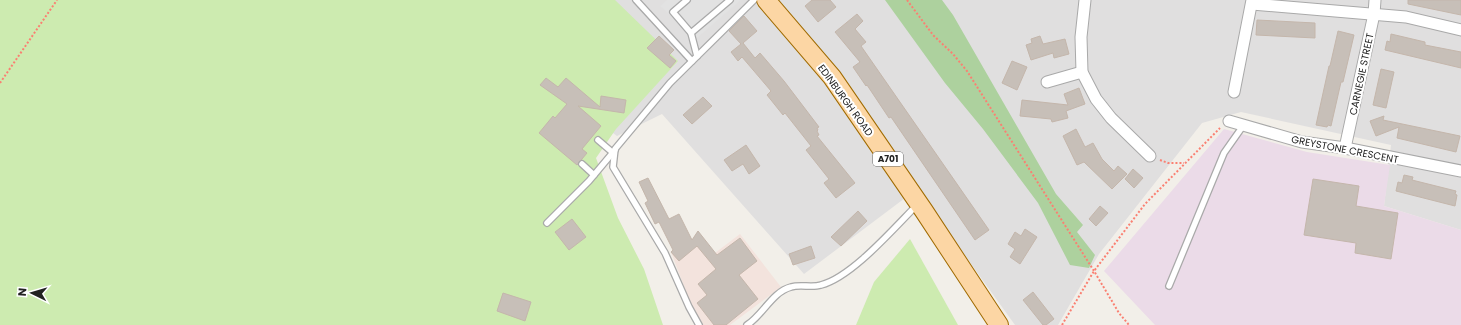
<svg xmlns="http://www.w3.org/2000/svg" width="1461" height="325" viewBox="0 0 1461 325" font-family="Poppins,sans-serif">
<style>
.residential{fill:#e0dfdf}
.industrial{fill:#ebdbe8}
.military{fill:#f3e3dd}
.grass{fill:#cdebb0}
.forest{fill:#add19e}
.parking{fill:#e2e2e2}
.building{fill:#c7bfb8;stroke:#c4b6ab}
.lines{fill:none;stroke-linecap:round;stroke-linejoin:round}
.lane-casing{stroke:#a9a9a9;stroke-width:8}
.street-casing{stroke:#a9a9a9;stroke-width:13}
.primary-casing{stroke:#a06b00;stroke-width:20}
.path{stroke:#fa8072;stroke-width:2;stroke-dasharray:2 2;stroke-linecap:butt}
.lane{stroke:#fff;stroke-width:5.5}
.street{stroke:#fff;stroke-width:11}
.primary{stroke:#fcd6a4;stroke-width:18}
.labels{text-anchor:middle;stroke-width:4;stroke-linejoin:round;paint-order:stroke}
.shield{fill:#fff;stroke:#646464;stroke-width:1}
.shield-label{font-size:9px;font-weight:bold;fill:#222}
.street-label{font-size:10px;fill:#222;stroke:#fff}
</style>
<rect width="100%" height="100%" fill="#f2efe9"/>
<path class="residential" d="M436 0H1461V230L1384 206 1391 145 1241 112 1202 123 1099 254 1058 325H1015L917 189 804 274 662 114 617 136Z"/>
<path class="industrial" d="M1224 129 1307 152 1390 165 1384 206 1461 230V325H1155L1104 271Z"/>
<path class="military" d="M698 231 715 253 740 234 781 287 730 325H703L691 305 671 252 692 240Z"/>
<g class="grass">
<path d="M0 0H615L678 61 616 129 596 158 618 218 644 269 663 325H0Z"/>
<path d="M910 239 958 325H856L874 282Z"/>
</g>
<path class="forest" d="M885 0H942L953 15 1056 194 1083 225 1077 232 1095 255 1089 268 1070 265 1038 203 983 129 945 83Z"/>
<path class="parking" d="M667 0H741L696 39 660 6Z"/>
<g class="building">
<path d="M812 0H830L836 7 818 22 805 6Z"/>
<path d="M1408 0H1461V15L1408 4Z"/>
<path d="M857 14 863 21 855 29 866 42 861 46 989 230 975 240 891 117 889 118 867 85 866 86 853 67 860 62 835 32Z"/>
<path d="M744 16 757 31 743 43 755 58 760 53 784 81 819 127 817 128 818 130 817 131 819 135 817 136 855 183 836 198 824 183 829 179 806 150 811 146 785 113 783 115 767 95 771 91 742 57 738 61 731 52 741 44 729 31Z"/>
<path d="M1257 20 1315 23V38L1256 35Z"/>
<path d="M1338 31 1354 35 1343 82H1341L1331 126 1328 125 1327 127 1316 125 1329 66H1330Z"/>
<path d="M1391 34 1425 42V45L1461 52V68L1385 50 1387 41 1390 42Z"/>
<path d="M659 36 674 50 669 55 676 61 670 68 647 48Z"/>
<path d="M1040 36 1043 44 1065 39 1069 54 1054 58 1053 53 1031 60 1026 45 1032 43 1031 39Z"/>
<path d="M1012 61 1027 67 1017 90 1002 83Z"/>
<path d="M1381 69 1394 72 1386 108 1373 105Z"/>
<path d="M546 78 558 87 566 78 600 107 601 96 626 100 624 113 578 106 601 126 582 149 587 153 577 165 539 133 553 116 555 118 567 104 540 85Z"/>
<path d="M1079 88 1085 104 1066 111 1068 118 1052 122 1051 119 1020 116 1022 100 1068 105 1064 94Z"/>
<path d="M703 97 712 106 692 124 683 115Z"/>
<path d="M1384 116 1383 120 1460 136 1456 152 1397 138 1399 127 1376 136 1370 121Z"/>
<path d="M1076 129 1085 147 1093 143 1102 159 1114 171 1118 166 1127 174 1112 189 1084 162 1077 165 1063 136Z"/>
<path d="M746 145 760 166 749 174 743 164 732 171 724 160Z"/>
<path d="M1133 169 1143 178 1134 188 1125 179Z"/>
<path d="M1404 175 1413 177 1412 180 1456 191 1455 194 1457 195 1455 206 1396 191 1398 182 1402 183Z"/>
<path d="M648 178 669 219 679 214 692 240 698 231 717 255 740 238 757 261 739 275 758 299 726 325H714L697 303 707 295 698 284 716 269 697 246 679 261 671 252 673 250 659 222 655 224 645 203 648 201 639 182Z"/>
<path d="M1313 179 1359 186 1356 206 1398 213 1391 259 1355 253 1356 243 1304 235Z"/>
<path d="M1100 206 1108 213 1096 226 1089 219Z"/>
<path d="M858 211 867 221 841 246 831 237Z"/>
<path d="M572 219 586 237 569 250 555 232Z"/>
<path d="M1025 229 1037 237 1020 264 1010 257 1015 249 1008 244 1015 232 1021 236Z"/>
<path d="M811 246 815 258 793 265 789 254Z"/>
<path d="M1033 292 1054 319 1046 325H1043L1023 300Z"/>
<path d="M503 293 531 302 525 321 497 311Z"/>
</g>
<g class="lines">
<defs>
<g id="lane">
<path d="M636 0 692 61"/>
<path d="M687 0 673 12 691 33 730 0"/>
<path d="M691 33 697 56"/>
<path d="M598 140 612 152"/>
<path d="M582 164 594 175"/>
<path d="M547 223 589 181 615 150"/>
<path d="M1169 286 1224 153 1243 126"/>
<path d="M699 325 689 307 665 253 613 167 615 149 670 83 754 0"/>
<path d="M747 325C763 315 772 292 791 287 800 284 812 288 821 285 852 277 894 228 917 205"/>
</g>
<g id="street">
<path d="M1085 0 1081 37 1082 72 1096 99 1111 118 1150 156"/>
<path d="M1252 4 1406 17 1461 30"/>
<path d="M1047 82 1082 72"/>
<path d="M1234 92 1252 0"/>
<path d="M1229 121 1302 142 1345 148 1461 171"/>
<path d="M1345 148 1374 14 1375 0"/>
</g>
<path id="primary" d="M766 0 832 77 924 211 999 325"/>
</defs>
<use href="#lane" class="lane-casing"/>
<use href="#street" class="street-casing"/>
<use href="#primary" class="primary-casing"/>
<g class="path">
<path d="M907 0 933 35 953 54 967 71 1094 271 1119 313 1129 325"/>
<path d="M0 83 57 0"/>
<path d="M1160 160 1168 163H1184"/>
<path d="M1062 325 1094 271 1145 204 1220 128"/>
</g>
<use href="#lane" class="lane"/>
<use href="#street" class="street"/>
<use href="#primary" class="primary"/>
</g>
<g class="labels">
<rect class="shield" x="873" y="152" width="30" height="14" rx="3"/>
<g class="shield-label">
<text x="888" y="162">A701</text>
</g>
<g class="street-label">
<text transform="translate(1361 74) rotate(-78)" y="4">CARNEGIE STREET</text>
<text transform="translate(846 100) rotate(54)" y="4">EDINBURGH ROAD</text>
<text transform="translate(1345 149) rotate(11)" y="4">GREYSTONE CRESCENT</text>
</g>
</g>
<g transform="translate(32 293) rotate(275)" stroke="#ffffff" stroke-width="3" paint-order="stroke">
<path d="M0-3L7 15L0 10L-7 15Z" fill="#222222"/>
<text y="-6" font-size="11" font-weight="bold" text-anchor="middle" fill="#222222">N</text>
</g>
</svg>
